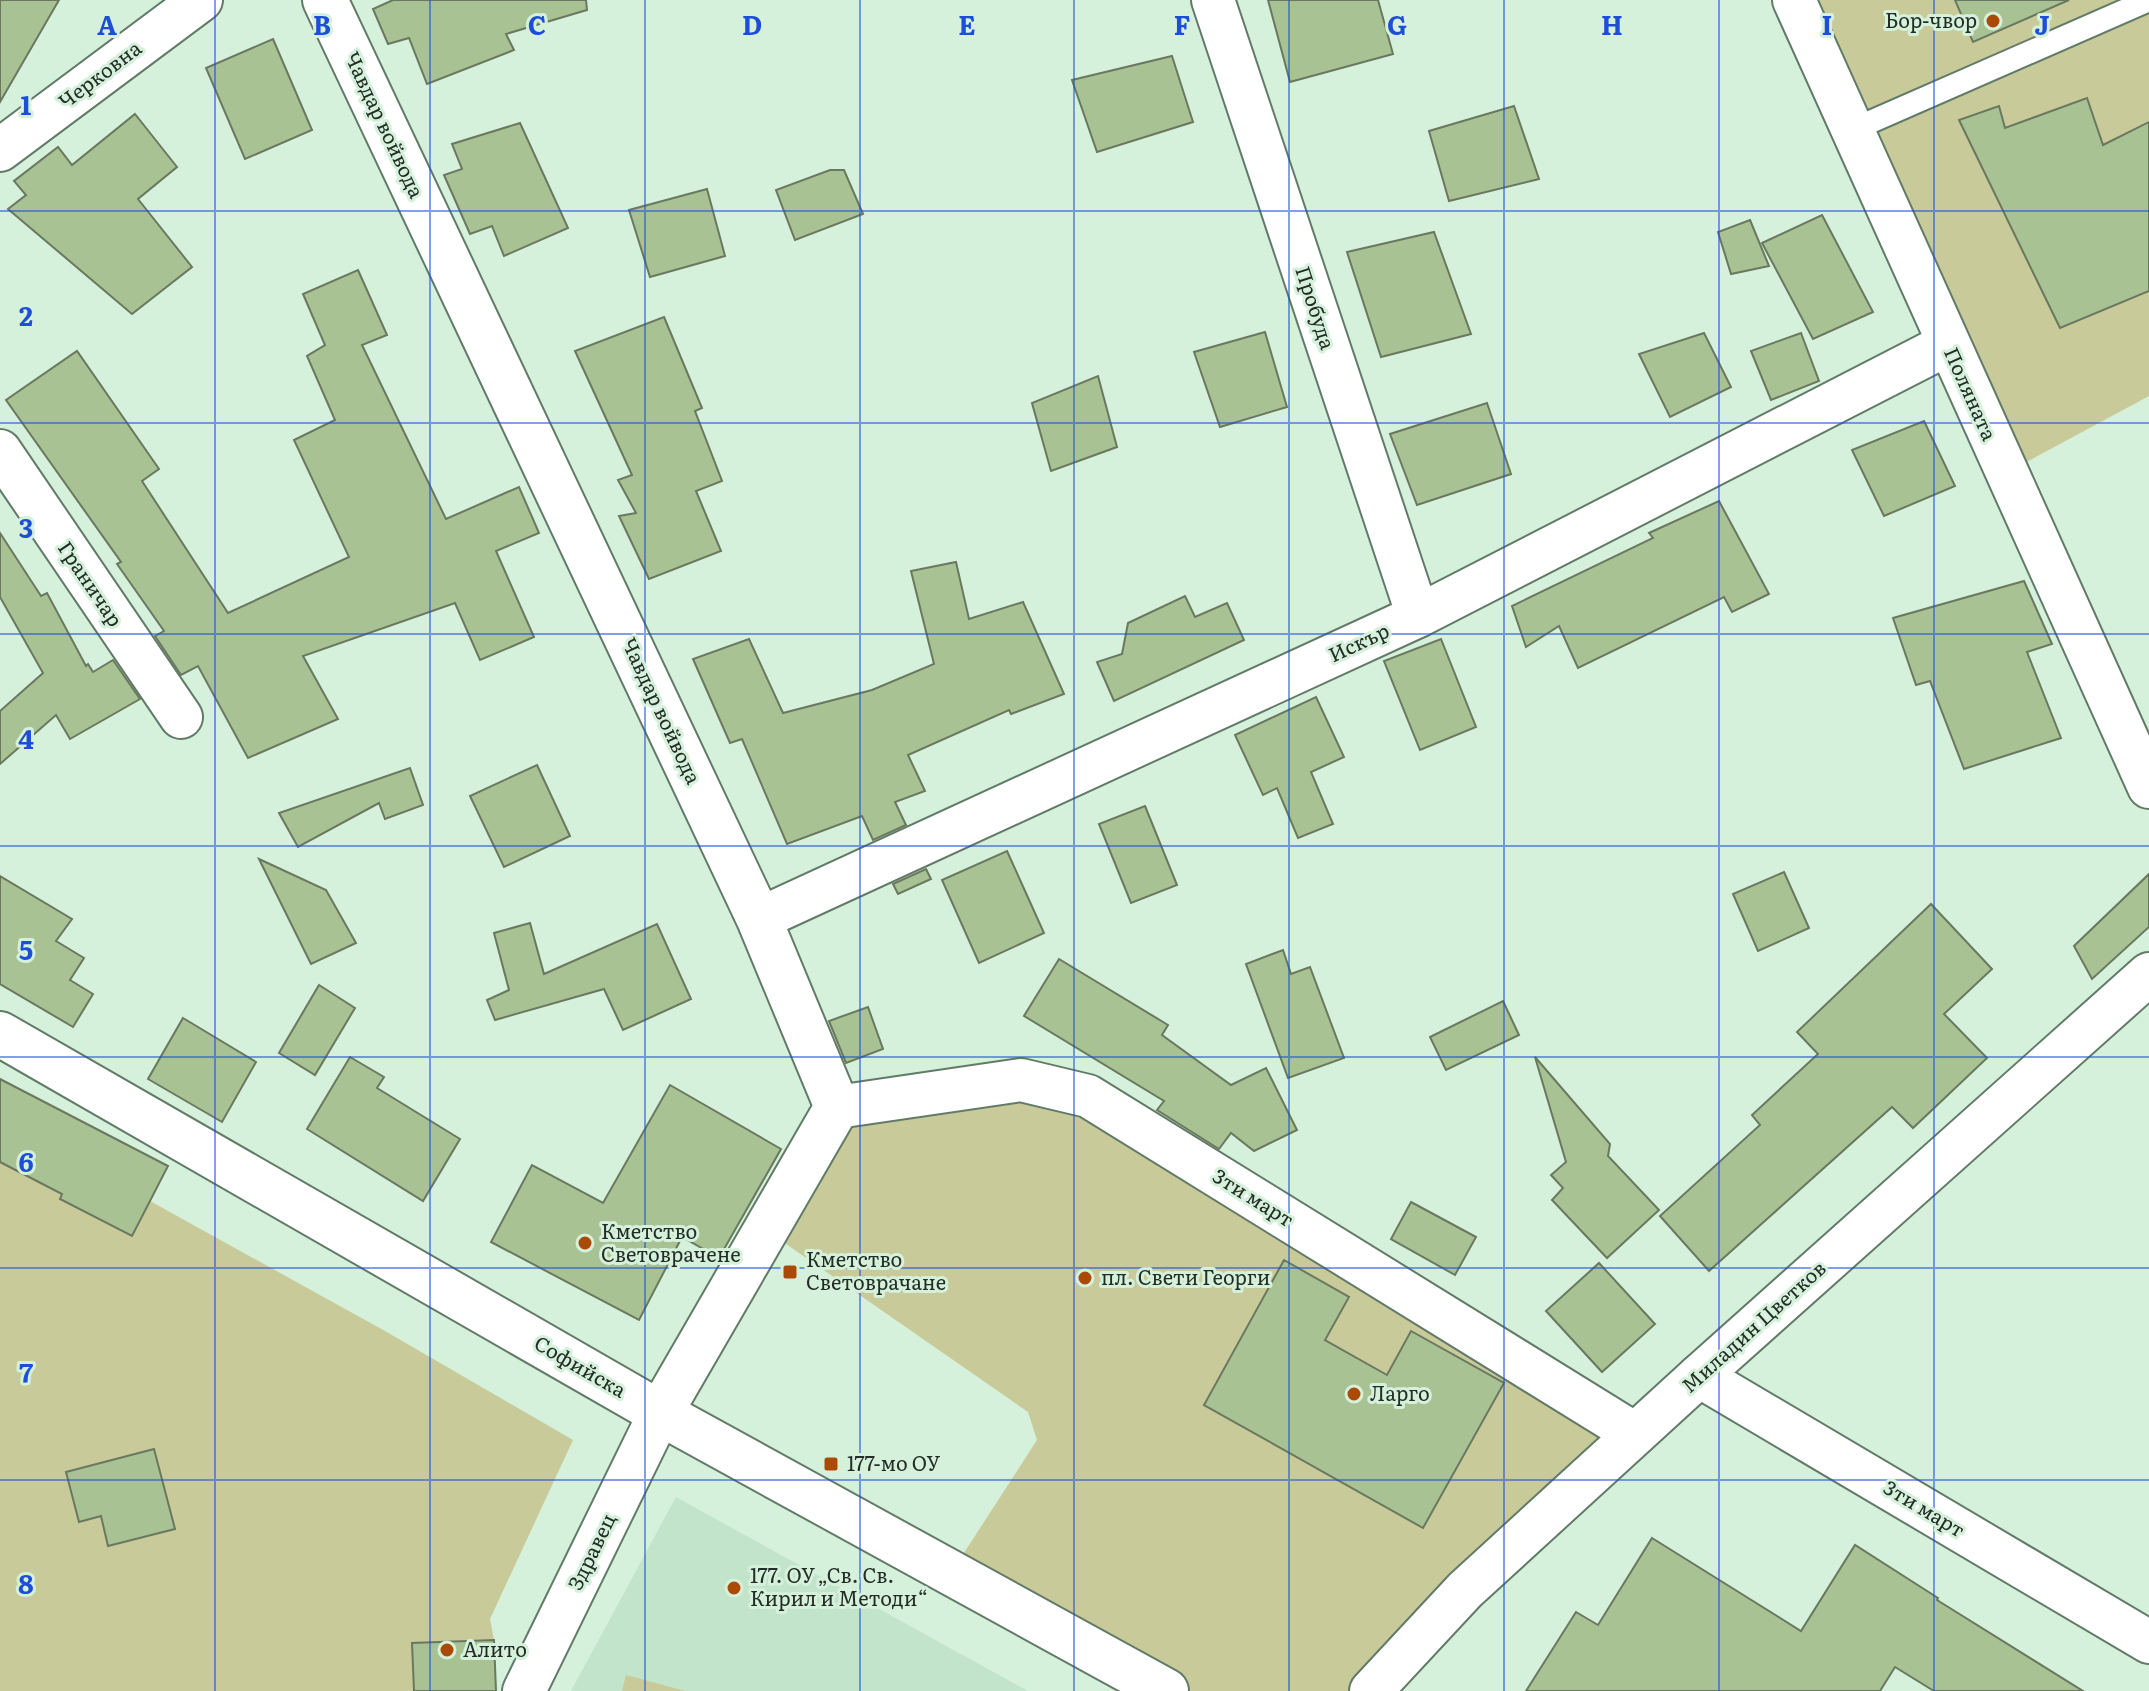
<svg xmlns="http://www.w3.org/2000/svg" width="2149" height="1691" viewBox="0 0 2149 1691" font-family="Literata,serif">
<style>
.built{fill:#c2e4ca}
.green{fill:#c8ca99}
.building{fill:#a9c294;stroke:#6a785f;stroke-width:2}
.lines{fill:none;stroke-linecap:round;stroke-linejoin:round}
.service-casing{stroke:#627b68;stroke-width:26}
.minor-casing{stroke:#627b68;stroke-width:46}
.tertiary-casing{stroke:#627b68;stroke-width:48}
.service{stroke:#fff;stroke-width:22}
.minor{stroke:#fff;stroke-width:42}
.tertiary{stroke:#fff;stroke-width:44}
.grid{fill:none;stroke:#1d4ed8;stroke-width:2;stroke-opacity:0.55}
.poi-dot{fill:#ab4a05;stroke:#d5f1db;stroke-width:3}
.labels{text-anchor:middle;stroke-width:6;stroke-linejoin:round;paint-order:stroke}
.poi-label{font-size:20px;fill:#232d25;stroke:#d5f1db;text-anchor:start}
.street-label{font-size:20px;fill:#232d25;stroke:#d5f1db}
.grid-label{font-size:26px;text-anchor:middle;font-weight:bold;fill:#1d4ed8;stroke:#d5f1db;stroke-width:6;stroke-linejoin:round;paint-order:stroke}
</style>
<rect width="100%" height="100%" fill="#d5f1db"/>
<path class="built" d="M676 1497 1028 1691H571Z"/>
<g class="green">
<path d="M1794 0H2149V396L2006 473Z"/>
<path d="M1021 1080 1635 1434 1371 1691H1166L951 1573 1037 1440 1028 1412 766 1230 837 1107Z"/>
<path d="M47 1151 76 1167 60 1199 131 1236 150 1201 385 1331 573 1440 490 1619 494 1640 412 1643 414 1691H0V1163L32 1179Z"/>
<path d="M626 1675 685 1691H622Z"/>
</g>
<g class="building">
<path d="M0 0H59L0 102Z"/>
<path d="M393 0H586L587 10 506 34 514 50 427 84 409 38 388 44 373 9Z"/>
<path d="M1268 0H1378L1393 54 1290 82Z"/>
<path d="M1955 0H2069L1973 42Z"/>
<path d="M273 39 312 130 245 159 206 68Z"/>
<path d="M1172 56 1193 122 1097 152 1072 80Z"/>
<path d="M2087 98 2103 145 2149 122V291L2060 328 1959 120 1999 106 2005 128Z"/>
<path d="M1514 106 1539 179 1449 201 1429 131Z"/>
<path d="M135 114 177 167 138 199 192 267 132 314 8 209 26 195 14 181 58 147 72 165Z"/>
<path d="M520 123 568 228 504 256 492 226 470 234 444 175 462 169 452 144Z"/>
<path d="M830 170H844L863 214 795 240 776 190Z"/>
<path d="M707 189 725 256 650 277 629 210Z"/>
<path d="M1822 215 1873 312 1813 339 1762 243Z"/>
<path d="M1750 220 1769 266 1731 274 1718 232Z"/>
<path d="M1434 232 1471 334 1381 357 1347 252Z"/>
<path d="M358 270 387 335 362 345 446 519 519 487 539 533 496 551 534 637 480 660 455 603 303 656 338 719 248 758 198 666 181 675 155 636 164 631 117 564 121 562 6 400 77 351 159 469 142 481 228 613 349 557 294 440 335 420 307 356 325 345 303 294Z"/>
<path d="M664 317 702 408 695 411 722 481 696 491 721 551 649 579 619 516 636 513 618 480 632 475 575 351Z"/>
<path d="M1265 332 1287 407 1220 427 1194 352Z"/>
<path d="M1704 333 1731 387 1670 417 1639 354Z"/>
<path d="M1801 333 1819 381 1771 400 1751 351Z"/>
<path d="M1098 376 1117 447 1051 471 1032 403Z"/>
<path d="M1487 403 1511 474 1417 505 1390 434Z"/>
<path d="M1924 421 1955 486 1884 516 1852 450Z"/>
<path d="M1719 501 1769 594 1732 612 1724 597 1578 668 1559 626 1526 647 1512 606 1653 538 1649 533Z"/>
<path d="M0 533 41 596 47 593 86 666 88 664 93 672 113 660 140 699 70 739 56 715 0 764V711L43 673 0 597Z"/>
<path d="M956 562 969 619 1023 602 1064 694 1011 714 1009 710 908 755 925 791 895 802 906 825 873 840 862 816 787 844 742 739 730 743 693 659 749 639 783 713 872 690 934 664 911 571Z"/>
<path d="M2024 581 2052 644 2027 652 2061 738 1964 769 1930 681 1916 685 1893 618Z"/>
<path d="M1185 596 1195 617 1227 603 1244 640 1114 701 1097 662 1122 654 1128 623Z"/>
<path d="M1441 639 1476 727 1420 750 1384 661Z"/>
<path d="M1316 697 1344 757 1311 772 1333 824 1298 838 1277 788 1263 795 1235 735Z"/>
<path d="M537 765 570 836 504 867 470 796Z"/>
<path d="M410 768 423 805 385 819 379 803 298 847 279 813Z"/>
<path d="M1145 806 1177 885 1131 903 1099 824Z"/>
<path d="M1007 851 1044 933 979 963 942 880Z"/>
<path d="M259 859 326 890 356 943 311 964Z"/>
<path d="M926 869 931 879 898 894 893 884Z"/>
<path d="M1784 872 1809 928 1758 951 1733 894Z"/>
<path d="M2149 874V927L2092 979 2074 946Z"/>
<path d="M0 876 72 919 56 941 84 958 70 980 93 994 73 1027 0 984Z"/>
<path d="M1931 904 1992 969 1944 1014 1987 1058 1913 1128 1892 1107 1709 1271 1660 1216 1760 1125 1752 1115 1818 1054 1797 1032Z"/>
<path d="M530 923 544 974 657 924 691 999 623 1030 604 989 495 1020 487 1000 509 990 494 933Z"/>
<path d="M1283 950 1291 974 1310 967 1344 1058 1288 1078 1246 964Z"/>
<path d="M1059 959 1168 1025 1162 1035 1231 1085 1266 1068 1297 1130 1254 1151 1231 1133 1219 1149 1157 1110 1164 1101 1024 1016Z"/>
<path d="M319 985 355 1008 315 1075 279 1053Z"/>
<path d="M1503 1001 1519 1035 1446 1070 1430 1037Z"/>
<path d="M868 1007 883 1049 846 1063 829 1021Z"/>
<path d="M183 1018 256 1062 222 1122 148 1079Z"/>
<path d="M350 1057 384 1077 377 1088 460 1139 423 1201 307 1129Z"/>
<path d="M1535 1057 1610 1144 1608 1156 1659 1210 1607 1258 1552 1200 1563 1188 1551 1175 1566 1162Z"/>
<path d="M0 1079 168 1166 132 1236 60 1199 62 1194 0 1162Z"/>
<path d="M670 1085 781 1149 719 1258 682 1237 639 1320 491 1242 532 1165 603 1203Z"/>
<path d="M1411 1202 1476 1237 1455 1275 1391 1239Z"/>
<path d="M1284 1260 1349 1297 1325 1340 1387 1375 1411 1331 1504 1383 1423 1528 1204 1405Z"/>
<path d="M1599 1263 1655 1324 1602 1372 1546 1311Z"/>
<path d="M154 1449 175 1529 108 1546 101 1516 79 1522 66 1472Z"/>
<path d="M1652 1538 1801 1631 1855 1545 1938 1598 1937 1600 2083 1691H1934L1895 1667 1880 1691H1526L1576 1612 1598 1625Z"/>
<path d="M494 1640 496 1691H414L412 1643Z"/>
</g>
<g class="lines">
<defs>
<path id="service" d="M1852 130 2149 0"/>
<g id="minor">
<path d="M1213 0 1418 616"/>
<path d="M1794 0 2149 787"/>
<path d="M0 150 201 0"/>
<path d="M0 451 181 717"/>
<path d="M759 919 1418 616 1948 344"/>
<path d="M837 1107 1021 1080 1088 1096 1635 1434"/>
<path d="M1699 1376 2149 1642"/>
<path d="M524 1691 660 1413"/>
<path d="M1371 1691 1465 1590 1699 1376 2149 974"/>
</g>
<g id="tertiary">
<path d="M325 0 759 919 837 1107 660 1413"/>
<path d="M0 1034 660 1413 1166 1691"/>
</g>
</defs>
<use href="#service" class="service-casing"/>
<use href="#minor" class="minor-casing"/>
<use href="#tertiary" class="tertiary-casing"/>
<use href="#service" class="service"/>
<use href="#minor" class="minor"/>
<use href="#tertiary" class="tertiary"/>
</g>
<path class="grid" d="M215 0V1691M430 0V1691M645 0V1691M860 0V1691M1074 0V1691M1289 0V1691M1504 0V1691M1719 0V1691M1934 0V1691M0 211H2149M0 423H2149M0 634H2149M0 846H2149M0 1057H2149M0 1268H2149M0 1480H2149"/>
<g class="poi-dot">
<circle cx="1993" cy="21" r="8"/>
<circle cx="585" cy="1243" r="8"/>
<rect x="782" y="1264" width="16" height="16" rx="4"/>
<circle cx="1085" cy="1278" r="8"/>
<circle cx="1354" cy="1394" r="8"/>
<rect x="823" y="1456" width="16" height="16" rx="4"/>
<circle cx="734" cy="1588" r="8"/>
<circle cx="447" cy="1650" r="8"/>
</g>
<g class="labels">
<g class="poi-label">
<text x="1977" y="28" text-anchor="end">Бор-чвор</text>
<text x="601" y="1239">Кметство<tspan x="601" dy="23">Световрачене</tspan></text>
<text x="806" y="1267">Кметство<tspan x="806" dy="23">Световрачане</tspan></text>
<text x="1101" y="1285">пл. Свети Георги</text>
<text x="1370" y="1401">Ларго</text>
<text x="847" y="1471">177-мо ОУ</text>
<text x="750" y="1583">177. ОУ „Св. Св.<tspan x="750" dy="23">Кирил и Методи“</tspan></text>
<text x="463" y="1657">Алито</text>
</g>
<g class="street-label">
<text transform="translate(100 75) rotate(-37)" y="7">Черковна</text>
<text transform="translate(384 125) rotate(65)" y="7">Чавдар войвода</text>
<text transform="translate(1315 308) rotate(72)" y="7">Пробуда</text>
<text transform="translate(1970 394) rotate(66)" y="7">Поляната</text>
<text transform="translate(90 584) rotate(56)" y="7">Граничар</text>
<text transform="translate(1359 643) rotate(-25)" y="7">Искър</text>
<text transform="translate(661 711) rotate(65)" y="7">Чавдар войвода</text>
<text transform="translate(1253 1198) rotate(32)" y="7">3ти март</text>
<text transform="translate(1754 1327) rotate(-42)" y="7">Миладин Цветков</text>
<text transform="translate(580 1367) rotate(30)" y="7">Софийска</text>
<text transform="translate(1924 1509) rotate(31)" y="7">3ти март</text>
<text transform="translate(592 1552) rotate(-64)" y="7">Здравец</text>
</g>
</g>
<g class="grid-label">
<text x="107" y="35">A</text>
<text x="322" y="35">B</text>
<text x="537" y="35">C</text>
<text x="752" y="35">D</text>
<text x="967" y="35">E</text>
<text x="1182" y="35">F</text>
<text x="1397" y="35">G</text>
<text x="1612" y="35">H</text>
<text x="1827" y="35">I</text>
<text x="2042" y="35">J</text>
<text x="26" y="115">1</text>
<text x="26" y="326">2</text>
<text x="26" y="538">3</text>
<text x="26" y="749">4</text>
<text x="26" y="960">5</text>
<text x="26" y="1172">6</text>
<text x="26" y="1383">7</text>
<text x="26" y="1594">8</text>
</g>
</svg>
